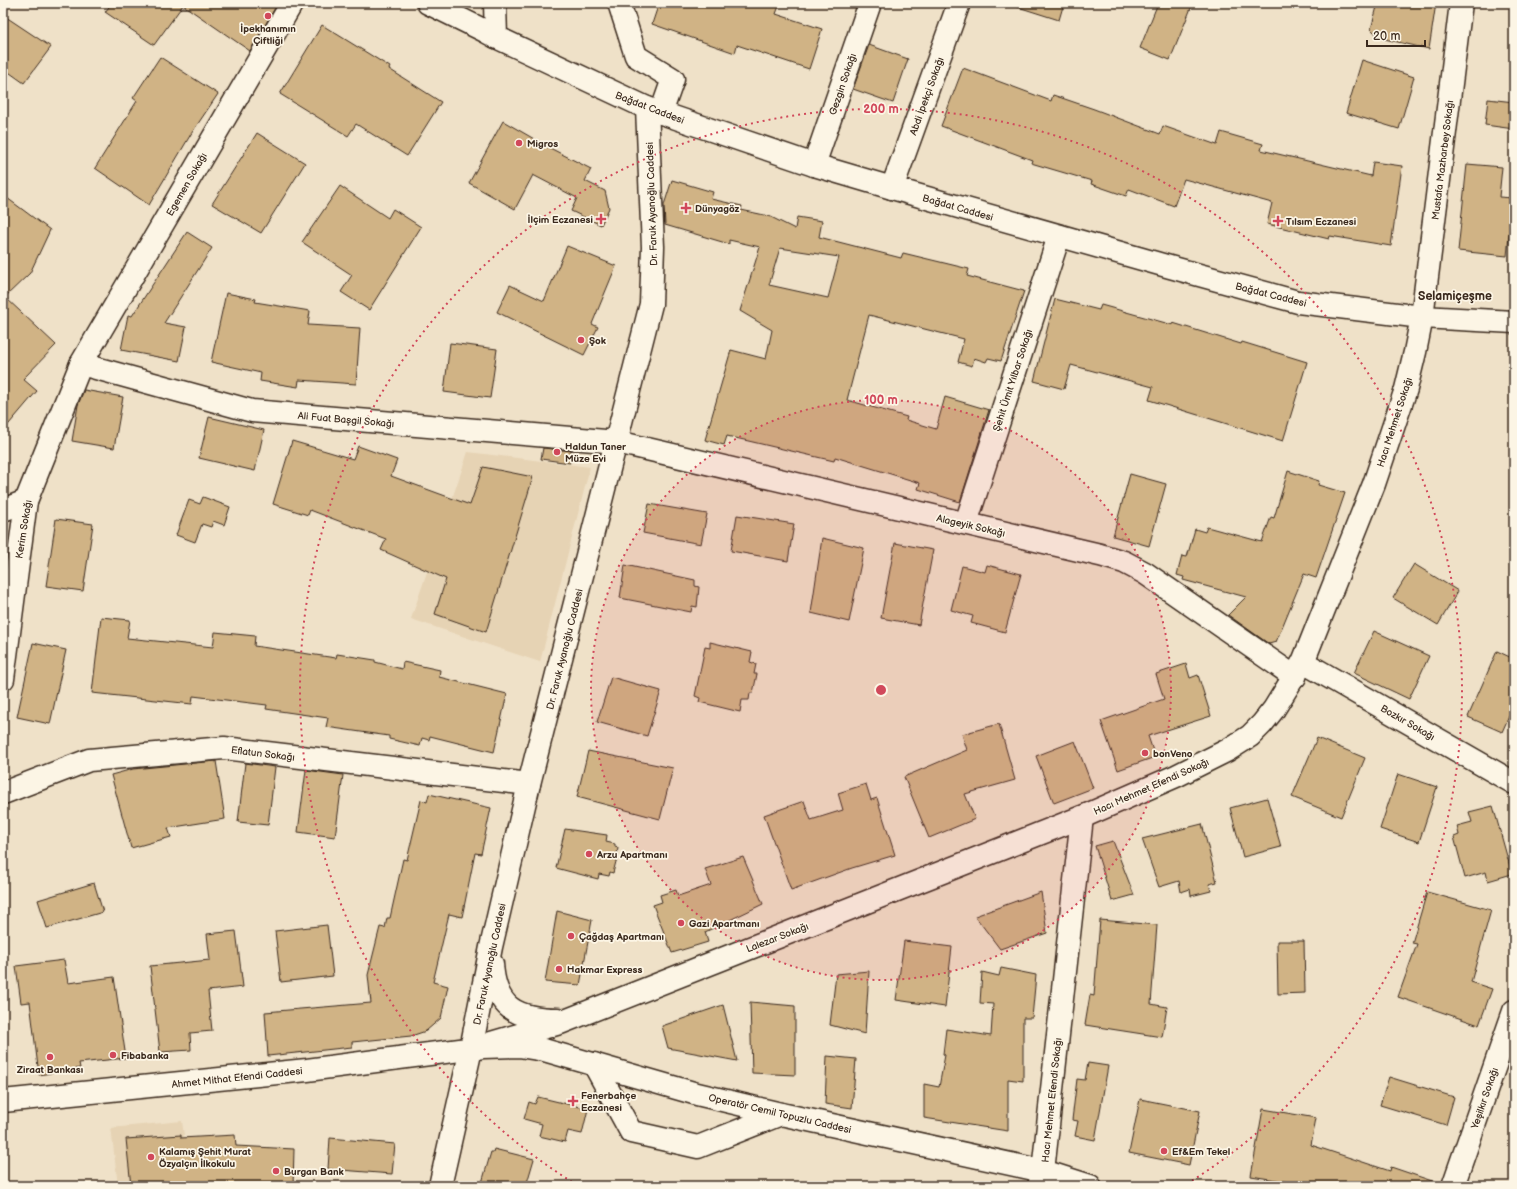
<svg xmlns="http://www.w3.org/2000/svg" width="1517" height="1189" viewBox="0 0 1517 1189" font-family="'Balsamiq Sans',sans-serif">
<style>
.built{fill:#e6d3b4}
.building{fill:#d0b385;stroke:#3b2a1e;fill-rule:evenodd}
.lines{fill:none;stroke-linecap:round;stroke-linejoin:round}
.minor-casing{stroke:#3b2a1e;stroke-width:25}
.major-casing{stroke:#3b2a1e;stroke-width:25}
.minor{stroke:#fcf5e5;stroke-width:22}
.major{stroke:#fcf5e5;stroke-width:22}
.ring{fill:none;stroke:#d1495b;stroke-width:2;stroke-dasharray:2 4}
.poi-dot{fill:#d1495b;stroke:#fcf5e5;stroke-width:1.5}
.labels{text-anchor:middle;stroke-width:3.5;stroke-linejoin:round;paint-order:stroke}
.poi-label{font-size:10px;font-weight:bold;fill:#3b2a1e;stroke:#fcf5e5;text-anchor:start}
.street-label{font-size:10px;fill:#3b2a1e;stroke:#fcf5e5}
.quarter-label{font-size:12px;font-weight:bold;fill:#3b2a1e;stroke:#fcf5e5}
.centre{fill:#d1495b;stroke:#fcf5e5;stroke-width:2}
.ring-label{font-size:12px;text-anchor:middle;font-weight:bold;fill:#d1495b;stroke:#fcf5e5;stroke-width:3.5;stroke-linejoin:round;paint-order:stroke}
</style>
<rect width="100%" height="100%" fill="#efe1c8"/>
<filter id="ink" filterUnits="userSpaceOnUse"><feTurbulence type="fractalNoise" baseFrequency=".025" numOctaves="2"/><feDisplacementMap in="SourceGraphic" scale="8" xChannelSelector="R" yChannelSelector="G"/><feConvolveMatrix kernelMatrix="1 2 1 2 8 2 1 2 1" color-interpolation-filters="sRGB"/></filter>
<g filter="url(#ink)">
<g class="built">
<path d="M468 452 590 467 540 662 411 619Z"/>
<path d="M182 1121 191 1186H118L111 1128Z"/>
</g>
<g class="building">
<path d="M112 3H278L250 51 183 5 154 45 105 12Z"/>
<path d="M659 3H780L776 14 822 29 809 69 737 45 735 53 652 24Z"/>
<path d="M1016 3H1064L1059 20 1015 6Z"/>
<path d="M1158 3H1193L1170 60 1140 48Z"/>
<path d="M1378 3H1436L1429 49 1380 38 1371 29Z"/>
<path d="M3 15 51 47 24 83 3 68Z"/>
<path d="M322 25 390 67 389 69 441 102 407 156 356 124 348 136 280 94Z"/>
<path d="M869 45 908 59 893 103 853 89Z"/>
<path d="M160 57 218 94 191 134 149 205 95 168 137 101 133 98Z"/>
<path d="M1362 60 1414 77 1399 129 1346 113Z"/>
<path d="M963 68 1051 101 1053 95 1094 109 1160 134 1163 126 1217 145 1221 132 1263 144 1261 150 1371 176 1373 162 1402 166 1391 246 1330 236 1329 239 1267 224 1272 203 1184 179 1174 206 1129 189 1126 196 1091 184 1092 181 1031 163 1032 160 941 126Z"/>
<path d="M1488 99 1514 102V129L1485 125Z"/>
<path d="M503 121 548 147 591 169 585 181 605 191 609 208 601 225 571 211 577 198 533 175 515 209 469 183Z"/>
<path d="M257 133 305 163 261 233 212 204Z"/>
<path d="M1467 164 1502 167 1499 197 1513 198 1507 256 1458 251Z"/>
<path d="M672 180 713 192 711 199 742 206 741 210 769 216 795 229 797 217 822 221 819 237 901 258 903 253 969 269 967 276 1024 291 1001 361 988 358 986 362 974 358 972 366 958 362 964 339 869 315 847 400 907 417 906 420 936 429 945 397 989 410 960 502 918 489 920 483 835 457 834 461 727 436 724 445 705 440 731 350 766 359 772 330 740 311 760 247 729 240V244L665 225 664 205ZM780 248 839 257 828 298 769 285Z"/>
<path d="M340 186 388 218 393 209 421 227 369 310 341 292 352 275 302 242Z"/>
<path d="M3 195 50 230 30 273 5 297 56 345 23 379 37 391 3 431Z"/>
<path d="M187 232 212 248 164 323 186 327 179 361 121 350 128 315 132 316Z"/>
<path d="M567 246 616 266 592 324 598 327 584 355 497 312 510 285 544 301Z"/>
<path d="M226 293 256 299 255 302 310 311 308 325 360 328 356 384 299 380 298 387 260 381 261 373 211 362Z"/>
<path d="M1055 299 1099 310 1101 305 1173 325V323L1241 344 1242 342 1307 362 1283 441 1149 400 1153 387 1071 365 1064 389 1034 381Z"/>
<path d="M450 343 497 349 490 398 444 392Z"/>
<path d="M84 390 123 397 114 448 72 441 78 405Z"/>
<path d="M209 417 264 430 255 471 199 458Z"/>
<path d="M292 441 353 459 358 446 397 460 391 476 470 505 483 467 533 477 486 632 435 614 446 579 381 550 386 539 310 510 308 515 273 504Z"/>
<path d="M543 448 572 451 570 463 541 459Z"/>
<path d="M1288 471 1319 481 1318 485 1345 493 1316 578 1304 574 1276 642 1269 644 1228 615 1246 597 1183 580 1184 577 1177 575 1182 556 1187 557 1195 529 1205 532 1207 527 1262 542 1271 517 1274 518Z"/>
<path d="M1130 474 1166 484 1149 546 1113 536Z"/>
<path d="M203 497 230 507 224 525 213 521 211 527 202 524 195 542 176 535 189 500 200 504Z"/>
<path d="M649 504 707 514 701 544 643 533Z"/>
<path d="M737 515 794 524 788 561 731 551Z"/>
<path d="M56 519 93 524 83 591 46 586Z"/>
<path d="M822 538 864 548 849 622 811 613Z"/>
<path d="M895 543 933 550 919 625 881 618Z"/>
<path d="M1414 564 1458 591 1438 625 1393 598Z"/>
<path d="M625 565 695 580V586L699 587 697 607 692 606 691 612 620 598Z"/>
<path d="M987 565 1021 574 1005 632 971 623 973 616 951 610 962 566 985 572Z"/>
<path d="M101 617 130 620 127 638 213 647 215 632 255 636 254 646 336 658 337 654 375 660V662L402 669 403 662 440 670 439 677 507 694 494 752 430 736 429 740 422 738 420 746 389 739V736L326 727 328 718 266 709 267 705 193 696 192 704 92 693Z"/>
<path d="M1374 631 1429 656 1409 699 1354 673Z"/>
<path d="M710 642 752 652 750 662 756 664 754 674H757L753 693H750L749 700H742L740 712 699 702 700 698 695 696 705 647 710 648Z"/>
<path d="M33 643 66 650 50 724 17 717Z"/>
<path d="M1497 651 1514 659V705L1502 732 1468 717Z"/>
<path d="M1186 664 1190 678 1198 675 1211 716 1148 736 1155 757 1118 770 1101 721 1164 699 1156 674Z"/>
<path d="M611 677 661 691 647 736 597 722Z"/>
<path d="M999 724 1015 780 965 794 975 819 929 838 904 777 967 750 962 734Z"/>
<path d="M1317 738 1365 758 1341 817 1292 797Z"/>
<path d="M1075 741 1093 788 1054 803 1036 756Z"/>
<path d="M588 751 673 768 660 819 577 797Z"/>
<path d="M216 761 225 819 168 828 171 837 131 848 111 775 133 769Z"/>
<path d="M245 763 275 767 268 825 238 822Z"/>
<path d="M306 770 343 775 335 837 298 832Z"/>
<path d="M1398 774 1437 787 1419 842 1380 829Z"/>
<path d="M866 784 871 800 877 798 895 855 852 868 791 890 764 815 804 801 811 820 843 810 838 793Z"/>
<path d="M429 794 491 808 481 854 475 853 462 917 449 914 433 982 448 986 441 1018 426 1031 411 1036 352 1042V1047L268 1056 265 1012 371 1003 368 975 380 927 385 928 387 918H390L403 859 407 860 421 800 427 802Z"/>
<path d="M1267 798 1281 847 1243 857 1230 808Z"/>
<path d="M1493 806 1512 874 1488 881 1486 872 1465 878 1454 837 1459 835 1457 826 1472 822 1469 812Z"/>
<path d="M1202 824 1217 882 1209 884 1211 891 1191 896 1190 889 1181 892 1179 881 1159 887 1142 839Z"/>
<path d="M565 829 607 835 606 842 615 844V847L618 848 617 854H618L613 873 610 872 609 876 599 874 598 879 556 868Z"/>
<path d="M1113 841 1134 895 1112 901 1095 846Z"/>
<path d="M743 857 763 904 705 932 708 942 672 953 653 905 662 902 660 895 676 890 678 896 711 885 705 869Z"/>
<path d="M94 883 103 912 47 928 38 900Z"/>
<path d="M1041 892 1047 933 1000 949 975 916Z"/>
<path d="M1427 892 1491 910 1471 982 1492 989 1479 1025 1398 997 1417 944 1412 943Z"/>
<path d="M557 911 592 920 580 985 545 982Z"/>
<path d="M1100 920 1157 925 1151 1004 1167 1007 1162 1037 1085 1025 1090 995 1094 996Z"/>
<path d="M327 925 333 976 281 982 275 931Z"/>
<path d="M236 931 243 987 208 991 212 1031 190 1033 191 1050 160 1052 150 966 210 960 207 934Z"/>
<path d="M904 941 952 947 945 1007 896 1000Z"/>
<path d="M1277 941H1304L1305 993 1278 994Z"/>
<path d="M64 960 68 983 114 977 126 1058 79 1063 80 1068 39 1075 30 1002 21 1003 16 966Z"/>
<path d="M1001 968 1036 975 1032 1018H1023V1081L1008 1079V1131L924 1118V1084L939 1087 945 1055 943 1054 946 1029 991 1036 993 1004 980 1003 982 972 999 976Z"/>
<path d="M869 971 865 1034 830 1025 836 974Z"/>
<path d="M750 1002 795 1006V1075L752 1073Z"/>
<path d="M723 1005 737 1061 668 1048 662 1026Z"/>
<path d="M827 1056 856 1059 852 1108 825 1104Z"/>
<path d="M1088 1063 1108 1066 1095 1140 1075 1136 1078 1121 1072 1120 1077 1079 1085 1080Z"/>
<path d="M1389 1077 1454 1097 1446 1125 1380 1105Z"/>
<path d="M538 1097 588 1109 582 1134 568 1131 565 1142 539 1136 542 1124 524 1119 529 1102 535 1104Z"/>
<path d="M1140 1099 1200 1111 1189 1165 1129 1153Z"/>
<path d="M1263 1109 1316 1118 1311 1145 1390 1171 1391 1167 1438 1183V1186H1314L1251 1176Z"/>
<path d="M181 1135V1138L235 1135 236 1146 294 1149 293 1186H131L126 1139Z"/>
<path d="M330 1138 395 1144 392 1174 328 1169Z"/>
<path d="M494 1149 534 1159 526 1186H481L491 1152H493Z"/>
</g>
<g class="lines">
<defs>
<g id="minor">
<path d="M495 3 496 37"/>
<path d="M619 3 636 56 673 79 661 113"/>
<path d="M814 165 870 3"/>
<path d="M892 188 959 3"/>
<path d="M81 364 252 411 617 442 1100 555 1124 562 1145 573 1295 677"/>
<path d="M3 510 26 501"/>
<path d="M966 523 1059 236"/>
<path d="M1303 662 1514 783"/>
<path d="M3 679 26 501 81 364 292 3"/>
<path d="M3 793 89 760 224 748 529 784"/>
<path d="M492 964C495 1008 516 1019 558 1019"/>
<path d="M491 1043 560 1023 1082 817 1176 776 1228 750 1250 736 1262 724 1274 709 1303 662 1374 484 1406 389 1415 352 1422 317"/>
<path d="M594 1064 631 1132 698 1147 781 1114"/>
<path d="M440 1186 471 1049 491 947 529 784 651 304 653 247 647 108"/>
<path d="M1039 1186 1043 1171 1082 817"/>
<path d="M1453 1186 1514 1011"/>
</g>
<g id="major">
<path d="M428 3 485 31 496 37 647 108 814 165 892 188 1170 267 1298 302 1422 317 1514 322"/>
<path d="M1422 317 1461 3"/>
<path d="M3 1101 307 1070 483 1047 519 1046 544 1050 697 1094 781 1114 1043 1171 1090 1186"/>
</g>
</defs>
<use href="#minor" class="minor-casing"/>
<use href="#major" class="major-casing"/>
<use href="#minor" class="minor"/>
<use href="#major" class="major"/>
</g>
</g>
<circle cx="881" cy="690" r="290" fill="#d1495b" fill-opacity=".12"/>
<g class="ring">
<circle cx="881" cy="690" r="290"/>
<path d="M577 1185A581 581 0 1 1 1185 1185"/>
</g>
<g class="poi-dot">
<circle cx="268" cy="16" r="4"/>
<circle cx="519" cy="143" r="4"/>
<path d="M684 202h4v4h4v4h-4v4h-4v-4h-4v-4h4z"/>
<path d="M599 213h4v4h4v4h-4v4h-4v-4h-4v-4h4z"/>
<path d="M1276 215h4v4h4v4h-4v4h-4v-4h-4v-4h4z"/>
<circle cx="581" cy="340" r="4"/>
<circle cx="557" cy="452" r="4"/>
<circle cx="1145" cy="753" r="4"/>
<circle cx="589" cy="854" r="4"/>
<circle cx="681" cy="923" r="4"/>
<circle cx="571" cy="936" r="4"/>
<circle cx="559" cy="969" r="4"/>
<circle cx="113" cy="1055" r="4"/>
<circle cx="50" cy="1057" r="4"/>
<path d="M571 1095h4v4h4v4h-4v4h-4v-4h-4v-4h4z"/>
<circle cx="1164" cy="1151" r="4"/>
<circle cx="151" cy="1157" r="4"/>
<circle cx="276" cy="1171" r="4"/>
</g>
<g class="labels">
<g class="poi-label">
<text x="268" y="32" text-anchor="middle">İpekhanımın<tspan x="268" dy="12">Çiftliği</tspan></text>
<text x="527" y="147">Migros</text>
<text x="695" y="212">Dünyagöz</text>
<text x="593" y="223" text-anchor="end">İlçim Eczanesi</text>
<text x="1286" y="225">Tılsım Eczanesi</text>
<text x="589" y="344">Şok</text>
<text x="565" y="450">Haldun Taner<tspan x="565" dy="12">Müze Evi</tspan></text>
<text x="1153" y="757">bonVeno</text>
<text x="597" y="858">Arzu Apartmanı</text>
<text x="689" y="927">Gazi Apartmanı</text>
<text x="579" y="940">Çağdaş Apartmanı</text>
<text x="567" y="973">Hakmar Express</text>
<text x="121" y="1059">Fibabanka</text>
<text x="50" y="1073" text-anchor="middle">Ziraat Bankası</text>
<text x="581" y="1099">Fenerbahçe<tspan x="581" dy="12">Eczanesi</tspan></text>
<text x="159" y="1155">Kalamış Şehit Murat<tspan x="159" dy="12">Özyalçın İlkokulu</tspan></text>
<text x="1172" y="1155">Ef&amp;Em Tekel</text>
<text x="284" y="1175">Burgan Bank</text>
</g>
<g class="street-label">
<text transform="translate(842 84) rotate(-71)" y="4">Gezgin Sokağı</text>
<text transform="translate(926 96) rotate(-70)" y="4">Abdi İpekçi Sokağı</text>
<text transform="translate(650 107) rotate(21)" y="4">Bağdat Caddesi</text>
<text transform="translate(1442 160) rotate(-83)" y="4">Mustafa Mazharbey Sokağı</text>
<text transform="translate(186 184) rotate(-60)" y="4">Egemen Sokağı</text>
<text transform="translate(651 204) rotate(-92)" y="4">Dr. Faruk Ayanoğlu Caddesi</text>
<text transform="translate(958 207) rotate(16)" y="4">Bağdat Caddesi</text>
<text transform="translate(1271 294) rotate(14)" y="4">Bağdat Caddesi</text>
<text transform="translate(1012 380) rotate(-72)" y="4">Şehit Ümit Yılbar Sokağı</text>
<text transform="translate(346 419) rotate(5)" y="4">Ali Fuat Başgil Sokağı</text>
<text transform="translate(1394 422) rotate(-72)" y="4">Hacı Mehmet Sokağı</text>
<text transform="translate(971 525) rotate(13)" y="4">Alageyik Sokağı</text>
<text transform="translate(23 529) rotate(-81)" y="4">Kerim Sokağı</text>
<text transform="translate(564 649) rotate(-76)" y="4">Dr. Faruk Ayanoğlu Caddesi</text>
<text transform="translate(1408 722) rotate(30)" y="4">Bozkır Sokağı</text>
<text transform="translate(263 753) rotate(7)" y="4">Eflatun Sokağı</text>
<text transform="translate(1151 786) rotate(-24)" y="4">Hacı Mehmet Efendi Sokağı</text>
<text transform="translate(777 937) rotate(-21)" y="4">Lalezar Sokağı</text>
<text transform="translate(489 964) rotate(-78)" y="4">Dr. Faruk Ayanoğlu Caddesi</text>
<text transform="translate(237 1077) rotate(-6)" y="4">Ahmet Mithat Efendi Caddesi</text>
<text transform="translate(1484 1098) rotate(-71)" y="4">Yeşilkır Sokağı</text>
<text transform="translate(1051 1100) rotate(-84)" y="4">Hacı Mehmet Efendi Sokağı</text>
<text transform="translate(780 1113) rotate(13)" y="4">Operatör Cemil Topuzlu Caddesi</text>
</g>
<g class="quarter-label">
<text x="1455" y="300">Selamiçeşme</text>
</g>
</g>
<circle cx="881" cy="690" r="6" class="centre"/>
<g class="ring-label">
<text x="881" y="113">200 m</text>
<text x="881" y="404">100 m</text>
</g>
<rect width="1517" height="1189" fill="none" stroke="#fcf5e5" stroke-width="16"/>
<rect x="8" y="8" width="1501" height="1173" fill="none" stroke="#3b2a1e" stroke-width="1.5" filter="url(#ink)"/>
<path d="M1367 40v6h58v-6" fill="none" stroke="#3b2a1e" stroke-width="2"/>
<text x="1373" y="40" font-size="12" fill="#3b2a1e" stroke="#fcf5e5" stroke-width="3" paint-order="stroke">20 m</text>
</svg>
